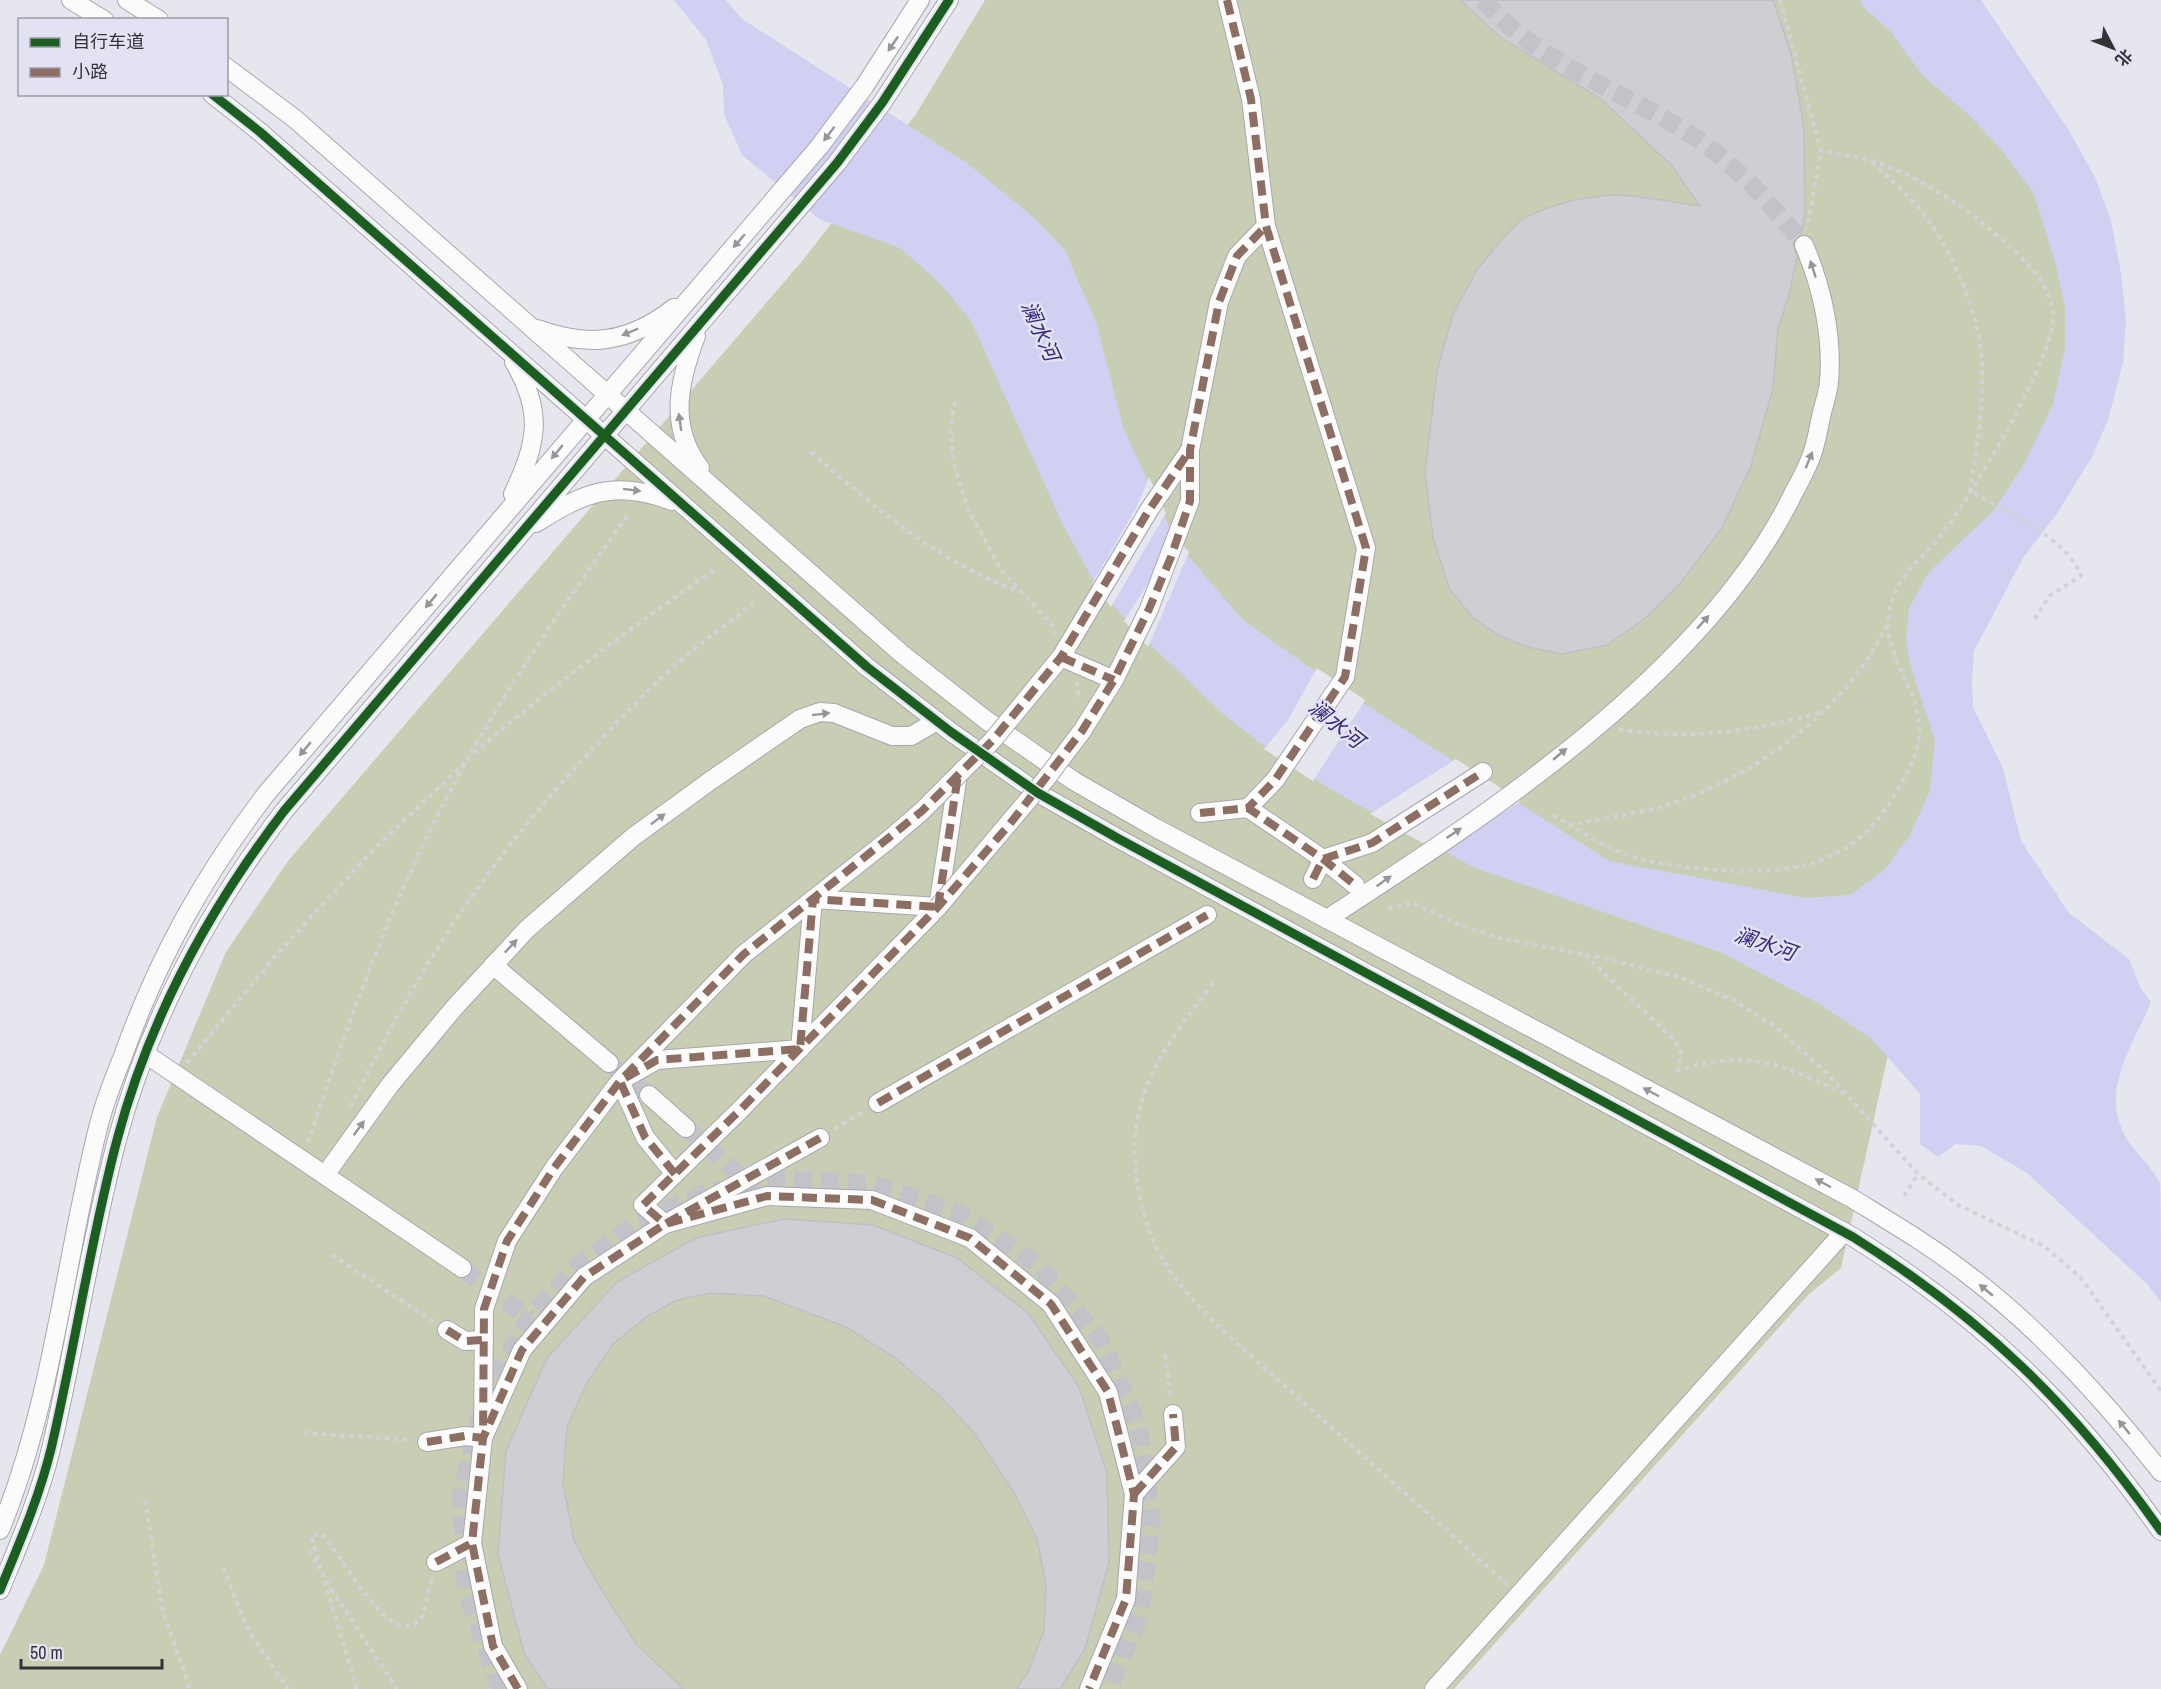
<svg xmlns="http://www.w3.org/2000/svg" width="2161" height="1689" viewBox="0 0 2161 1689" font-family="'Archivo Narrow','Noto Sans SC',sans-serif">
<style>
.green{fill:#c8ceb3}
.water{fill:#d1d0f2}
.pier{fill:#e6e6ee}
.building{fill:#ceced3;stroke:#bfbfc5;stroke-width:1.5}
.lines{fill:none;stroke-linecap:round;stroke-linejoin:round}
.minor-tunnel{stroke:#c2c2c9;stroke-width:18;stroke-dasharray:18 9;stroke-linecap:butt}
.minor-casing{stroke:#a7a7ad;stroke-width:20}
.path{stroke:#d3d3d6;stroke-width:4;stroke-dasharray:4.5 4.5;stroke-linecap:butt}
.minor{stroke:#fbfbfc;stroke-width:18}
.minor-bridge-casing{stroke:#a7a7ad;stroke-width:20;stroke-linecap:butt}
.minor-bridge{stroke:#fbfbfc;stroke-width:18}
.quiet{stroke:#8d6e63;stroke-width:8;stroke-dasharray:15 8;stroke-linecap:butt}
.cycleway-casing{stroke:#e2e2f2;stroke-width:13}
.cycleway{stroke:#1b5e20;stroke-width:9}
.oneway{fill:#96969a}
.labels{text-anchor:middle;stroke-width:5;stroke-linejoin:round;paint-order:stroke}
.water-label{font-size:21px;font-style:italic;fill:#37297a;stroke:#e2e2f2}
</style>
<rect width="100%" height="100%" fill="#e6e6ee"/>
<path class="green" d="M985 0H1940L2068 206 2098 347 1974 590 1955 751 1841 1268 1808 1295 1454 1689H0V1655L44 1565 157 1117 226 952 288 861 803 260 916 114Z"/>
<path class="water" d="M674 0H726L742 19 967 163 1032 216 1065 250 1096 322 1124 430 1177 543 1242 619 1329 681 1609 861 1806 898 1850 895 1884 870 1910 835 1930 790 1935 740 1911 668 1906 639 1909 608 1929 572 1994 510 2025 462 2053 404 2065 349V307L2055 261 2033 192 1999 147 1968 114 1923 76 1889 30 1862 6 1860 0H1981L2068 129 2096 179 2111 221 2121 273 2126 321 2123 363 2108 420 2092 457 2058 512 2023 558 1974 651 1972 679 1973 707 2003 768 2021 841 2069 913 2129 959 2141 989 2151 1002C2133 1046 2098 1092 2127 1139 2137 1154 2152 1167 2160 1183 2161 1193 2161 1283 2161 1302L2147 1284 2027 1173 1981 1146 1956 1144 1938 1157 1920 1144V1094L1872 1039 1816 1002 1720 952 1475 868 1344 797 1277 756 1222 713 1135 630 1096 585 1064 527 971 321 939 282 900 248 819 219 742 155 724 114 723 85 706 40Z"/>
<g class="pier">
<path d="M1149 477 1166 513 1111 607 1092 584 1137 506Z"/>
<path d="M1180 542 1189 552 1148 647 1124 621 1150 580 1163 551Z"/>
<path d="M1317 668 1365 700 1313 781 1264 749 1288 720Z"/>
<path d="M1456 759 1521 801 1441 853 1370 814Z"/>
</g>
<g class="building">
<path d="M1460 0H1773L1791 54 1804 127 1805 214 1801 234 1793 243 1797 257 1789 295 1778 329 1773 389 1751 466 1722 528 1679 585 1643 620 1607 645 1562 654 1528 647 1498 635 1472 617 1449 588 1433 537 1425 473 1437 371 1453 314 1477 270 1503 238 1522 219 1547 208 1574 200 1609 195 1634 196 1700 206 1671 165 1601 99 1500 37Z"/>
<path d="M784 1219 873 1225 957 1258 1028 1313 1079 1387 1107 1473 1109 1562 1085 1649 1060 1689H1016L1028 1672 1044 1631 1046 1585 1037 1539 1014 1493 974 1433 941 1397 894 1357 846 1327 764 1296 710 1293 677 1300 648 1316 613 1344 586 1384 567 1427 563 1483 574 1541 598 1584 636 1644 684 1689H548L524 1653 498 1554 506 1451 547 1358 617 1282 696 1238Z"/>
</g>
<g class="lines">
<g class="minor-tunnel">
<path d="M1483 0C1539 64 1621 90 1690 134 1736 164 1770 203 1804 245"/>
<path d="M609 1063 649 1095"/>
<path d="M686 1128 749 1184"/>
<path d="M462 1268 529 1318"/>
<path d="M503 1689 497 1681 466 1590 461 1495 483 1402 529 1318 578 1265 637 1223 703 1194 774 1179 869 1183 960 1213 1039 1266 1100 1339 1139 1427 1152 1521 1140 1616 1109 1689"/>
</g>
<defs>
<g id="minor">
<path d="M71 0 104 20"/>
<path d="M127 0 159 20"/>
<path d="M1227 0 1251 99 1266 226 1366 548 1345 677 1275 780 1248 808"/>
<path d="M226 67 295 119 902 654 986 720 1074 781 1154 827 1853 1199C1892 1223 1931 1246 1967 1274 2041 1330 2104 1400 2161 1472"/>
<path d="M212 94 260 132 867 667 951 732 1038 793 1119 839 1853 1237C1984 1319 2073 1406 2161 1531"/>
<path d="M537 329C589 348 629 343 674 308"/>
<path d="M696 336C679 381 668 426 700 468"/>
<path d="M1190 450 1219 302 1237 256 1266 226"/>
<path d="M513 494C537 443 544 413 514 362"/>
<path d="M536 523C585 492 615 479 672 501"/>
<path d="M1200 813 1248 808 1323 859 1355 885"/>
<path d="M1313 879 1323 859 1372 843 1483 772"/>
<path d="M1327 919C1488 815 1704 673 1791 498 1798 484 1806 471 1811 457 1816 445 1818 430 1821 417 1823 406 1828 394 1829 382 1833 336 1822 287 1804 245"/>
<path d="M493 965 609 1063"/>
<path d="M147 1055 462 1268"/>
<path d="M649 1095 686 1128"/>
<path d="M878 1103 1207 915"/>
<path d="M820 1138 665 1224 643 1205 741 1109 938 907 958 775"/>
<path d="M675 1174 645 1137 620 1081 657 1060 800 1049 813 899 938 907"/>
<path d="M325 1175 390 1085 454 1008 527 929 633 837 710 781 800 719 820 712 834 713 892 736H911L937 721"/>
<path d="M447 1330 465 1341 484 1340"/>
<path d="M427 1442 465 1436 483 1438 484 1309 507 1241 554 1168 620 1081 744 954 887 841"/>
<path d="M1134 1494 1176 1447 1173 1414"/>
<path d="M0 1530C53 1402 65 1258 99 1124 105 1101 114 1078 123 1056 158 958 203 877 266 794L819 147 864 87 920 0"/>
<path d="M436 1562 472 1543"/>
<path d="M0 1590C19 1544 39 1498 51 1449 75 1347 90 1242 117 1140 149 1019 209 909 284 811L837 163 882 103 949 0"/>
<path d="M518 1689 493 1646 472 1543 483 1438 522 1350 584 1277 665 1224 767 1196 872 1200 970 1238 1051 1304 1108 1392 1134 1494 1126 1599 1089 1689"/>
<path d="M1434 1689 1844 1232"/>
</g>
</defs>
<use href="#minor" class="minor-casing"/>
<g class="path">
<path d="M1780 0 1821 151 1807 229"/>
<path d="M1872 162C1887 177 1904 191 1918 207 1950 245 1980 313 1982 363 1984 406 1977 449 1970 491 2004 511 2068 538 2081 576L2049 596 2034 620"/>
<path d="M955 402 950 428 954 464 968 509 1001 570 1052 625 1056 634"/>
<path d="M811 452C874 507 938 562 1018 591"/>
<path d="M1077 682 1079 701"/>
<path d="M1619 729C1688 741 1752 731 1819 713"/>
<path d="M474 753C550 687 631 628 714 570"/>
<path d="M1553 815C1577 830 1602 845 1628 855 1653 864 1681 867 1707 869 1784 875 1850 871 1893 797 1904 778 1918 757 1919 735 1922 682 1872 652 1894 595 1903 571 1927 553 1943 533 1970 497 2060 351 2053 311 2048 280 2023 258 2000 238 1963 205 1917 175 1870 160 1854 155 1837 154 1821 151"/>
<path d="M1569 825C1601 819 1635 814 1667 805 1751 780 1851 707 1886 625"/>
<path d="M1388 908 1412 903 1460 925 1500 938 1603 958 1682 978 1733 1000 1776 1027 1827 1073 1918 1174 1958 1205 2044 1246 2081 1278 2161 1391"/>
<path d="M1585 955 1675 1041 1681 1053 1678 1070C1747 1050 1781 1062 1843 1094"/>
<path d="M1213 983C1182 1024 1151 1061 1139 1112 1127 1157 1141 1226 1166 1265 1197 1313 1254 1358 1297 1397 1367 1459 1437 1522 1507 1584"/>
<path d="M187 1063 277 954 372 851 469 759"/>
<path d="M350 1107C382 1044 414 983 453 924 510 837 586 752 661 678 689 651 722 628 753 604"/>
<path d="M835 1129 864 1111"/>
<path d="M308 1142C342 1041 377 941 423 845 477 730 553 619 627 516"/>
<path d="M1904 1196 1918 1174"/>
<path d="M332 1255 434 1322"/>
<path d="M1165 1355 1171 1399"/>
<path d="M304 1433 412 1440"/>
<path d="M145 1500 162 1608 190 1689"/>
<path d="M309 1551 319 1569"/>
<path d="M223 1568 249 1631 288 1689"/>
<path d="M326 1581 397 1689"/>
<path d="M357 1689 311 1536 320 1534 325 1537C340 1557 379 1622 402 1626 411 1628 417 1621 423 1616L432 1577"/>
</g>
<use href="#minor" class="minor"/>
<defs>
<g id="minor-bridge">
<path d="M1061 657 1114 680"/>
<path d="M887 841 922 811 992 741 1061 657 1149 510 1190 450"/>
<path d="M938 907 1045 780 1082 731 1114 680 1149 609 1190 501V450"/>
</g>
</defs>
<use href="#minor-bridge" class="minor-bridge-casing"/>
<use href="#minor-bridge" class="minor-bridge"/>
<g class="quiet">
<path d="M1227 0 1251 99 1266 226 1366 548 1345 677 1275 780 1248 808"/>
<path d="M1061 657 1114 680"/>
<path d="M1200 813 1248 808 1323 859 1355 885"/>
<path d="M1313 879 1323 859 1372 843 1483 772"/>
<path d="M938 907 958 775"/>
<path d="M878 1103 1207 915"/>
<path d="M820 1138 665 1224 643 1205 741 1109 938 907 1009 825 1082 731 1114 680 1149 609 1171 557 1190 501V450L1219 302 1237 256 1266 226"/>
<path d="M675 1174 645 1137 620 1081 657 1060 800 1049 813 899 938 907"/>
<path d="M447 1330 465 1341 484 1340"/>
<path d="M427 1442 465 1436 483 1438 484 1309 507 1241 554 1168 620 1081 744 954 922 811 992 741 1061 657 1149 510 1190 450"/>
<path d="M1134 1494 1176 1447 1173 1414"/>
<path d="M436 1562 472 1543"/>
<path d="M518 1689 493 1646 472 1543 483 1438 522 1350 584 1277 665 1224 767 1196 872 1200 970 1238 1051 1304 1108 1392 1134 1494 1126 1599 1089 1689"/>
</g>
<defs>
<g id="cycleway">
<path d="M212 94 260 132 867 667 951 732 1038 793 1119 839 1853 1237C1984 1319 2073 1406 2161 1531"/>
<path d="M0 1590C19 1544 39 1498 51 1449 75 1347 90 1242 117 1140 149 1019 209 909 284 811L837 163 882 103 949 0"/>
</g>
</defs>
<use href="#cycleway" class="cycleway-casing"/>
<use href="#cycleway" class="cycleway"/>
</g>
<defs><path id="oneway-solid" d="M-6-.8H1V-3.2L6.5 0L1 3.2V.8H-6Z" transform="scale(1.5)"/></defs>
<g class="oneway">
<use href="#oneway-solid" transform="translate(893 44) rotate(124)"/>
<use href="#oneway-solid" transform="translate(829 134) rotate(127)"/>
<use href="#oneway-solid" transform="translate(739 241) rotate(131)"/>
<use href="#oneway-solid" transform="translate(1813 269) rotate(-108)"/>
<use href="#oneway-solid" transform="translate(630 332) rotate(157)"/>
<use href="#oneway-solid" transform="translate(680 422) rotate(-98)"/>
<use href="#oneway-solid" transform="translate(557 452) rotate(130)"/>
<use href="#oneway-solid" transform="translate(1809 460) rotate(-68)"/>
<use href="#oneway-solid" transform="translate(632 490) rotate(7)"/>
<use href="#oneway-solid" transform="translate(431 601) rotate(130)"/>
<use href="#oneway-solid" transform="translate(1703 622) rotate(-48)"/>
<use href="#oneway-solid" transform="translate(821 714) rotate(-7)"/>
<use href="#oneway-solid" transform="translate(305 749) rotate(130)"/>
<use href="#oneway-solid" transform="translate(1560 754) rotate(-40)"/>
<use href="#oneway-solid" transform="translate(658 819) rotate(-37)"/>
<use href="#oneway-solid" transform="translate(1454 833) rotate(-34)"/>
<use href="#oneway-solid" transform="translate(1384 881) rotate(-35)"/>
<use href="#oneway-solid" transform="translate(511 946) rotate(-47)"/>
<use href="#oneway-solid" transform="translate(1651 1092) rotate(-152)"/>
<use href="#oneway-solid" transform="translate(359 1128) rotate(-54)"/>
<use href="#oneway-solid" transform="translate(1823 1183) rotate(-152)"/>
<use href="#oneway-solid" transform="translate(1986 1290) rotate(-140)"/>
<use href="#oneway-solid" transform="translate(2124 1427) rotate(-129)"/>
</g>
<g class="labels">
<g class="water-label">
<text transform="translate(1040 331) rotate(66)" y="7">澜水河</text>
<text transform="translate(1336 724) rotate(39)" y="7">澜水河</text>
<text transform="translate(1765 944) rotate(19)" y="7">澜水河</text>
</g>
</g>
<rect x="18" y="18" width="210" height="78" fill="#e2e2f2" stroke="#9c9ca7" stroke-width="1.5"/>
<rect x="30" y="38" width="30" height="9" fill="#1b5e20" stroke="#9c9ca7" stroke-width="1.5"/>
<text x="72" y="48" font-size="18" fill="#323237">自行车道</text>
<rect x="30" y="68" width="30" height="9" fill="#8d6e63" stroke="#9c9ca7" stroke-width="1.5"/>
<text x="72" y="78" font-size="18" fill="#323237">小路</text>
<g transform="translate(2113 48) rotate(132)" stroke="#e2e2f2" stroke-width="4.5" paint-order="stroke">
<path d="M0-4.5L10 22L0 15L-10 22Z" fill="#323237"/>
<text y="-9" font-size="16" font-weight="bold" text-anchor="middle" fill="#323237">北</text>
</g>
<path d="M21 1659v9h141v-9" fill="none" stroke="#323237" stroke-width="3"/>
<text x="30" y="1659" font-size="18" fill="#323237" stroke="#e2e2f2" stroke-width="4.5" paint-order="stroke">50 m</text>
</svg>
